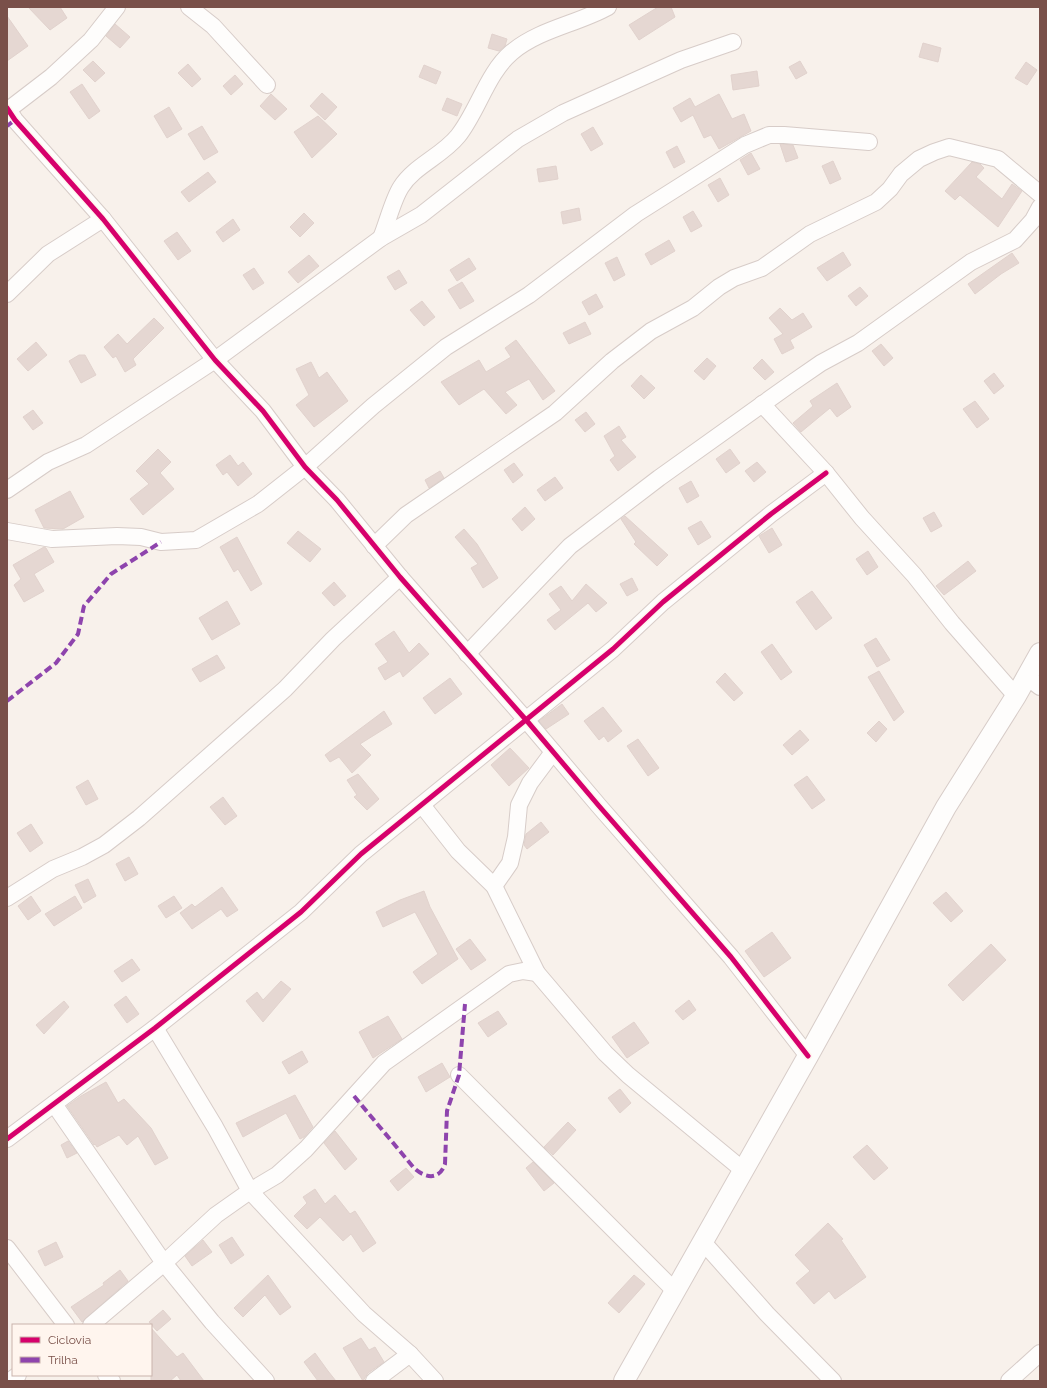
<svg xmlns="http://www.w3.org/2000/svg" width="1047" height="1388" viewBox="0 0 1047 1388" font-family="Raleway,sans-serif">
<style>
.building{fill:#e5d7d2;stroke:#e1d2cd}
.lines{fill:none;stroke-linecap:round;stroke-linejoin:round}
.minor-casing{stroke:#d7ccc8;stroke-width:18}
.tertiary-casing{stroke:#d7ccc8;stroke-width:22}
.minor{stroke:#fefdfc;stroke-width:16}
.tertiary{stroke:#fefdfc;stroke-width:20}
.quiet{stroke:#8e44ad;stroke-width:4;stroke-dasharray:8 4;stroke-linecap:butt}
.cycleway-casing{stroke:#fff5ee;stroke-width:8}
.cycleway{stroke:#d6006c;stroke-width:5}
</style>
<rect width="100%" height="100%" fill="#f8f1eb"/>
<g class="building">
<path d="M28 7H60L67 18 50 30Z"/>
<path d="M658 7H671L675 17 639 40 629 25Z"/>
<path d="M7 16 28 46 7 61Z"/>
<path d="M115 24 130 37 120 48 106 36Z"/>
<path d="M492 34 507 39 505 46 499 51 488 48Z"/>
<path d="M923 43 941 48 938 62 919 57Z"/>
<path d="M93 61 105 73 95 82 83 70Z"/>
<path d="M800 61 807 73 796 79 789 67Z"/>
<path d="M1026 62 1037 70 1027 85 1015 78Z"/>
<path d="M188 64 201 79 192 87 178 73Z"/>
<path d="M424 65 441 72 436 84 419 77Z"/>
<path d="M757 71 759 86 733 90 731 75Z"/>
<path d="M235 75 243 84 231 95 223 86Z"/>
<path d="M82 84 100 111 89 119 70 92Z"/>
<path d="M322 93 337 107 325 120 310 106Z"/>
<path d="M271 94 287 109 275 120 260 106Z"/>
<path d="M719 94 732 119 744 114 751 131 719 149 711 135 704 138 693 115 681 122 673 108 690 98 695 107Z"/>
<path d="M447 98 462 104 457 116 442 110Z"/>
<path d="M169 107 182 129 167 138 154 116Z"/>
<path d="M318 116 337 134 312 158 294 132Z"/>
<path d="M202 126 218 152 204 160 188 134Z"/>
<path d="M593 127 603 144 591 151 581 134Z"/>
<path d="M780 144 793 145 798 158 786 162Z"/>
<path d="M677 146 685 162 674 168 666 152Z"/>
<path d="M751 153 760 169 748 175 740 160Z"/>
<path d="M833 161 841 179 830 184 822 166Z"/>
<path d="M972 162 980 164 984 168 976 177 1002 199 1012 184 1022 191 998 227 960 195 955 200 945 191Z"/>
<path d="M556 166 558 179 539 182 537 169Z"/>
<path d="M208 172 216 182 189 202 181 192Z"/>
<path d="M720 178 729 195 718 202 708 185Z"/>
<path d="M579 208 581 220 563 224 561 212Z"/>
<path d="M693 211 702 226 691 232 683 217Z"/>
<path d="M304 213 314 223 300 237 290 227Z"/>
<path d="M233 219 240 230 223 242 216 232Z"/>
<path d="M177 232 191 251 178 260 164 241Z"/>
<path d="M669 240 675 251 651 265 645 254Z"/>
<path d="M843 252 851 265 827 281 817 268Z"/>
<path d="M1012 253 1019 263 1001 274 975 294 968 284Z"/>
<path d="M309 255 319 266 298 283 288 272Z"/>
<path d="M617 257 625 275 614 281 605 263Z"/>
<path d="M469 258 476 269 457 281 450 270Z"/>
<path d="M254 268 264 283 253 290 243 275Z"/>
<path d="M399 270 407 283 395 290 387 277Z"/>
<path d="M462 282 474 301 460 309 448 290Z"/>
<path d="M860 287 868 296 856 306 848 296Z"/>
<path d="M596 294 603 307 589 315 582 302Z"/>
<path d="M422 301 435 317 424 326 410 310Z"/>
<path d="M780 308 792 320 803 313 812 327 790 340 794 348 782 354 774 339 783 334 769 318Z"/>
<path d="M154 318 164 328 133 359 136 365 125 372 116 356 113 358 104 347 118 334 127 344Z"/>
<path d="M585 322 591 334 569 344 563 333Z"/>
<path d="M516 340 555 391 543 400 529 379 505 392 517 405 506 414 484 389 459 405 441 382 479 360 486 372 511 357 505 348Z"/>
<path d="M36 342 47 355 28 371 17 359Z"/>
<path d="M881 344 893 358 884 366 872 351Z"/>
<path d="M79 355H85L96 375 81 383 69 361Z"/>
<path d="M707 358 716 366 704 380 694 371Z"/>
<path d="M762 359 774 372 765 380 753 368Z"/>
<path d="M311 362 319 378 327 372 348 401 314 427 296 405 309 395 296 369Z"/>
<path d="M994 373 1004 386 994 394 984 381Z"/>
<path d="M641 375 655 388 644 399 631 386Z"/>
<path d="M837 383 851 407 837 417 830 408 801 432 793 423 813 406 810 401Z"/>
<path d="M975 401 989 419 977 428 963 409Z"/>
<path d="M33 410 43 423 33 430 23 417Z"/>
<path d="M586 412 595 424 585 432 575 420Z"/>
<path d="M619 426 626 437 621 440 636 457 618 471 610 460 615 456 604 436Z"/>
<path d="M158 449 171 462 160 473 174 489 143 515 130 499 149 484 136 471Z"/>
<path d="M730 449 740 463 726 473 716 459Z"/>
<path d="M230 455 238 466 243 462 252 474 238 486 227 472 223 475 216 465Z"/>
<path d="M757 462 766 472 754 482 745 471Z"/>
<path d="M514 463 523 475 513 483 504 470Z"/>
<path d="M440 471 444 478 429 488 425 480Z"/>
<path d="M555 477 563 488 545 501 537 490Z"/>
<path d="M691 481 699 496 687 503 679 488Z"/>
<path d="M70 491 84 517 63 529 44 528 35 510Z"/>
<path d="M525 507 535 519 522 531 512 519Z"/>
<path d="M934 512 942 526 931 532 923 518Z"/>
<path d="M625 516 668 555 657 566 634 544 636 542 621 519Z"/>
<path d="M701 521 711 537 698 545 688 528Z"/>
<path d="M772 528 782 545 769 553 759 536Z"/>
<path d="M464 529 477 544 498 578 483 588 471 568 478 564 455 537Z"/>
<path d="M298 531 321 549 310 562 287 543Z"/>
<path d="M237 537 262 584 251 591 238 569 234 572 220 547Z"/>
<path d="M44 547 46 548 54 562 34 574 44 591 24 602 14 585 21 579 13 565Z"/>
<path d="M868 551 878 567 867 575 856 559Z"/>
<path d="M968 561 976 571 944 595 936 586Z"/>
<path d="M632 578 638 590 627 596 620 584Z"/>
<path d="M334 582 346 596 334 606 322 593Z"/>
<path d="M586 584 607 603 596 612 588 603 555 630 547 620 561 610 549 594 561 586 572 601Z"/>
<path d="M812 591 832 618 816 630 796 602Z"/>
<path d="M227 601 240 624 212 640 199 618Z"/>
<path d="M394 631 409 653 419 643 429 654 403 677 400 671 385 680 378 668 388 662 375 644Z"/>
<path d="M876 638 890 660 877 667 864 645Z"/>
<path d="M772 644 792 672 781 680 761 652Z"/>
<path d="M217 655 225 668 200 682 192 669Z"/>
<path d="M879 671 904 712 894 721 868 677Z"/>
<path d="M725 673 743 693 734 701 716 682Z"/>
<path d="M450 678 462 694 435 714 423 698Z"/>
<path d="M562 704 569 714 546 729 539 721Z"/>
<path d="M603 707 622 731 608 742 604 736 599 740 584 721Z"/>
<path d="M384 711 392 724 360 744 371 755 352 773 339 757 330 762 325 755Z"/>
<path d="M879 721 887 729 876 742 867 733Z"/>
<path d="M800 730 809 740 792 755 783 745Z"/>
<path d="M638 739 659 768 648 776 627 746Z"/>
<path d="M510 748 529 768 509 786 491 765Z"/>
<path d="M358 774 379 799 367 810 354 797 357 795 347 780Z"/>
<path d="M807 776 825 800 812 809 794 785Z"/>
<path d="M88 780 98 799 86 805 76 787Z"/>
<path d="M223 797 237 816 225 825 210 807Z"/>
<path d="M541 822 549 832 527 849 524 845 526 834Z"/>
<path d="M31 824 43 843 30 852 17 833Z"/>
<path d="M129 857 138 874 125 881 116 864Z"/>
<path d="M88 879 96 896 84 903 75 885Z"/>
<path d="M222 887 238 910 227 917 221 909 192 929 180 913 192 904 195 907Z"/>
<path d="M424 891 430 907 458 959 422 984 413 972 438 954 415 912 383 927 376 912 400 900Z"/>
<path d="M946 892 963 911 951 922 933 903Z"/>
<path d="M31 896 41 911 28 920 18 906Z"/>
<path d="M75 896 82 908 54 926 45 914Z"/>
<path d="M174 896 182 908 166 918 158 906Z"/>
<path d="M772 932 791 958 764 977 745 951Z"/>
<path d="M470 939 486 960 471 970 456 949Z"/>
<path d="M991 944 1006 960 963 1001 948 985Z"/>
<path d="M132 959 140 970 122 982 114 971Z"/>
<path d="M281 981 291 989 263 1022 246 1001 257 992 263 1000Z"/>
<path d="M126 996 139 1014 127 1023 114 1005Z"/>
<path d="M689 1000 696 1010 683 1020 675 1011Z"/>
<path d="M64 1001 69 1007 44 1034 36 1025Z"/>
<path d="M498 1011 507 1024 488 1037 478 1023Z"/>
<path d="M388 1016 402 1039 373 1058 359 1032Z"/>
<path d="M634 1022 649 1043 627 1058 612 1037Z"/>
<path d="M302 1051 308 1062 289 1074 282 1062Z"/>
<path d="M442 1063 450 1077 426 1092 418 1077Z"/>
<path d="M106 1082 118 1103 124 1099 151 1128 168 1158 155 1165 138 1136 127 1145 119 1135 97 1147 95 1144 94 1145 67 1106 81 1096Z"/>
<path d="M620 1089 631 1103 620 1113 608 1098Z"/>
<path d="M295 1095 313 1127 304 1137 300 1139 286 1113 243 1137 236 1123Z"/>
<path d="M568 1122 576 1130 553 1155 544 1147Z"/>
<path d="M335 1131 357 1159 345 1170 324 1143Z"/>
<path d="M68 1141 77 1153 67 1158 61 1145Z"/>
<path d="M867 1145 888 1168 874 1180 853 1157Z"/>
<path d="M533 1162 554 1183 544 1191 526 1168Z"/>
<path d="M406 1168 414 1177 398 1191 390 1181Z"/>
<path d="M315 1189 325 1204 335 1195 350 1214 355 1211 376 1243 363 1252 351 1234 343 1241 320 1217 307 1229 294 1216 307 1203 303 1197Z"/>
<path d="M828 1223 843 1239 841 1240 866 1277 835 1299 829 1291 814 1304 796 1283 810 1271 795 1255Z"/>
<path d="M232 1237 244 1255 231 1264 219 1245Z"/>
<path d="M203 1240 212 1252 192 1266 185 1256Z"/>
<path d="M56 1242 63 1257 45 1266 38 1251Z"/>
<path d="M120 1270 128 1281 82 1322 71 1307 104 1285 103 1283Z"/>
<path d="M268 1275 291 1307 280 1315 265 1295 243 1317 234 1308Z"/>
<path d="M634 1275 645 1284 619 1313 608 1303Z"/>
<path d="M163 1310 171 1319 157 1331 149 1322Z"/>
<path d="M151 1328 177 1357 183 1353 204 1381H181L177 1375 170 1381H151Z"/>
<path d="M361 1338 369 1350 375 1347 384 1362 368 1373 363 1381 343 1348Z"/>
<path d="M315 1353 328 1371 336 1381H318L304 1362Z"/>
</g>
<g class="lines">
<defs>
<g id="minor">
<path d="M189 7 213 26 267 85"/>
<path d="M7 108 15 120 103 219 215 360 263 411 305 467 337 500 400 577 527 721 599 806 731 957 808 1056"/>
<path d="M8 110 51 77 91 40 117 7"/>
<path d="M381 238C387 224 393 199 401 187 414 166 442 156 458 136 478 111 487 73 512 52 540 29 577 24 608 7"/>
<path d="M7 294 48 254 103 219"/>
<path d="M762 404 826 473 862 518 914 575 952 623 1016 696"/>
<path d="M7 490 48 462 86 445 215 360 381 238 421 215 518 139 563 113 681 60 733 42"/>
<path d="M7 531 52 539 117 536 141 537 161 542 196 540 258 504 305 467 373 406 446 347 529 295 636 214 745 145 769 135H784L869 142"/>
<path d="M374 546 406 515 555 413 612 361 651 331 693 308 719 287 734 278 762 268 810 234 876 202 890 189 901 174 919 159 934 152 949 147 998 159 1040 194"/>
<path d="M467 654 570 546 659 478 792 383 821 363 858 343 971 262 1015 240 1033 220 1040 207"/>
<path d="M1027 677 1040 687"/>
<path d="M422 805 458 851 494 886 537 973 605 1053 628 1075 743 1170"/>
<path d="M494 886 510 863 516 837 519 805 530 783 553 752"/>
<path d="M7 898 53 869 82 857 104 845 139 818 285 689 333 639 400 577"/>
<path d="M155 1028 215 1127 250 1191 364 1314 410 1354 435 1381"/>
<path d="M459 1075 675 1291"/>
<path d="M54 1104 164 1263 212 1322 266 1381"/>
<path d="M7 1139 155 1028 301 912 361 854 613 649 663 602 771 514 826 473"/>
<path d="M703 1242 767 1314 833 1381"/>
<path d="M7 1248 66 1325"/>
<path d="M91 1325 164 1263 216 1215 250 1191 277 1175 306 1149 384 1063 509 974 523 971 537 973"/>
<path d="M106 1375 112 1381"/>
<path d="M10 1381 18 1375"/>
<path d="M374 1381 410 1354"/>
<path d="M1009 1381 1040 1353"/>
</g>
<path id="tertiary" d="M624 1381 808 1056 946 807 1016 696 1040 653"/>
</defs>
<use href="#minor" class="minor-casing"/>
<use href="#tertiary" class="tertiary-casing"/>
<use href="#minor" class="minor"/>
<use href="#tertiary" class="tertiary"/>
<g class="quiet">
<path d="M7 126 15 120"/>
<path d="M7 701 56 663 78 634 84 606 111 574 161 542"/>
<path d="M354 1096 414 1168C425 1178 439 1181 445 1164L447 1111 459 1075 465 1004"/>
</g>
<defs>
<g id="cycleway">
<path d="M7 108 15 120 103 219 215 360 263 411 305 467 337 500 400 577 527 721 599 806 731 957 808 1056"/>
<path d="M7 1139 155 1028 301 912 361 854 613 649 663 602 771 514 826 473"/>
</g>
</defs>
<use href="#cycleway" class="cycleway-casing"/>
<use href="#cycleway" class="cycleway"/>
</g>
<rect width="1047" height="1388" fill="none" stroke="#795049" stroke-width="16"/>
<rect x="12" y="1324" width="140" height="52" fill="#fff5ee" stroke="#c9b3ac"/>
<rect x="20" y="1337" width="20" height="6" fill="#d6006c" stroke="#c9b3ac"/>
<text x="48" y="1344" font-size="12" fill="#795049">Ciclovia</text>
<rect x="20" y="1357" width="20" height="6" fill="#8e44ad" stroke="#c9b3ac"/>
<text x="48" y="1364" font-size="12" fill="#795049">Trilha</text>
</svg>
